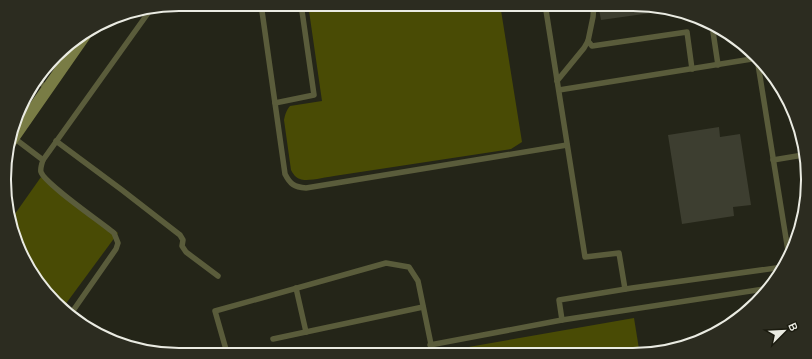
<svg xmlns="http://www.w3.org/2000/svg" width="812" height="359" viewBox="0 0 812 359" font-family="'Nunito Sans',sans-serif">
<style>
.green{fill:#494b05}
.building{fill:#3d3e30}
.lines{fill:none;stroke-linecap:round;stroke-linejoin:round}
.lane{stroke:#5a5c3b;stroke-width:5.5}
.secondary{stroke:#797c45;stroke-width:12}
.rim{fill:none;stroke:#eaebe2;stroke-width:2}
</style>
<rect width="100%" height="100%" fill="#242518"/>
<g class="green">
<path d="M308 4H500L522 142 511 149 334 176C326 177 307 182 300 179 296 178 293 174 291 170L284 120C285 115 286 111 290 106L322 101Z"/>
<path d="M41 177 118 233 62 309 27 267 10 221Z"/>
<path d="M634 318 639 349 613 354H440V352Z"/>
</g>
<g class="building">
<path d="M598 4H633L665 11 601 20Z"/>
<path d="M719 127 720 137 740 134 751 205 733 207 734 216 682 224 668 135Z"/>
<path d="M698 341V342L656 353H652V349Z"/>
</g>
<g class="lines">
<g class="lane">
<path d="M261 4 285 174C290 184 294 187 306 188L567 145"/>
<path d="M545 4 585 257 619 253 625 289"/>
<path d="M712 25 718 65"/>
<path d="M588 41 592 46 687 32 692 69"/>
<path d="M58 54 67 61"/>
<path d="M757 58 789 257"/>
<path d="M37 81 48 88"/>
<path d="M557 81 584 48 588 41 593 17 594 4"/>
<path d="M559 90 758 58"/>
<path d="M275 103 314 95 301 4"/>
<path d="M14 138 43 160"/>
<path d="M56 141 122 190 180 235 183 240 182 246 186 252 218 276"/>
<path d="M773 160 803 155"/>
<path d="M296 288 306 332"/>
<path d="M70 315 116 249 118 243 114 233C101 222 45 184 41 172 40 169 42 163 43 160L151 9"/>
<path d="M562 320 559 300 632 288 783 267"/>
<path d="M273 339 423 307"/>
<path d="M430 345 562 320 770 288"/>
<path d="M222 355 227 353 215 311 386 263 409 267 418 281 433 354"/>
</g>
<path class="secondary" d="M7 147 85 35"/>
</g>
<path d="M0 0H812V359H0ZM179 11H633A168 168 0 0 1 801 179V180A168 168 0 0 1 633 348H179A168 168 0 0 1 11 180V179A168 168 0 0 1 179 11Z" fill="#2c2c20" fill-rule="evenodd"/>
<path class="rim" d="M179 11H633A168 168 0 0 1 801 179V180A168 168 0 0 1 633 348H179A168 168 0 0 1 11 180V179A168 168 0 0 1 179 11Z"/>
<g transform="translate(784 331) rotate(66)" stroke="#1b1b0f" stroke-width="3" paint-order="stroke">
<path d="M0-3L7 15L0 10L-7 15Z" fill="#eaebe2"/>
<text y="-6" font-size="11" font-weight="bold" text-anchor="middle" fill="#eaebe2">B</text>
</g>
</svg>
